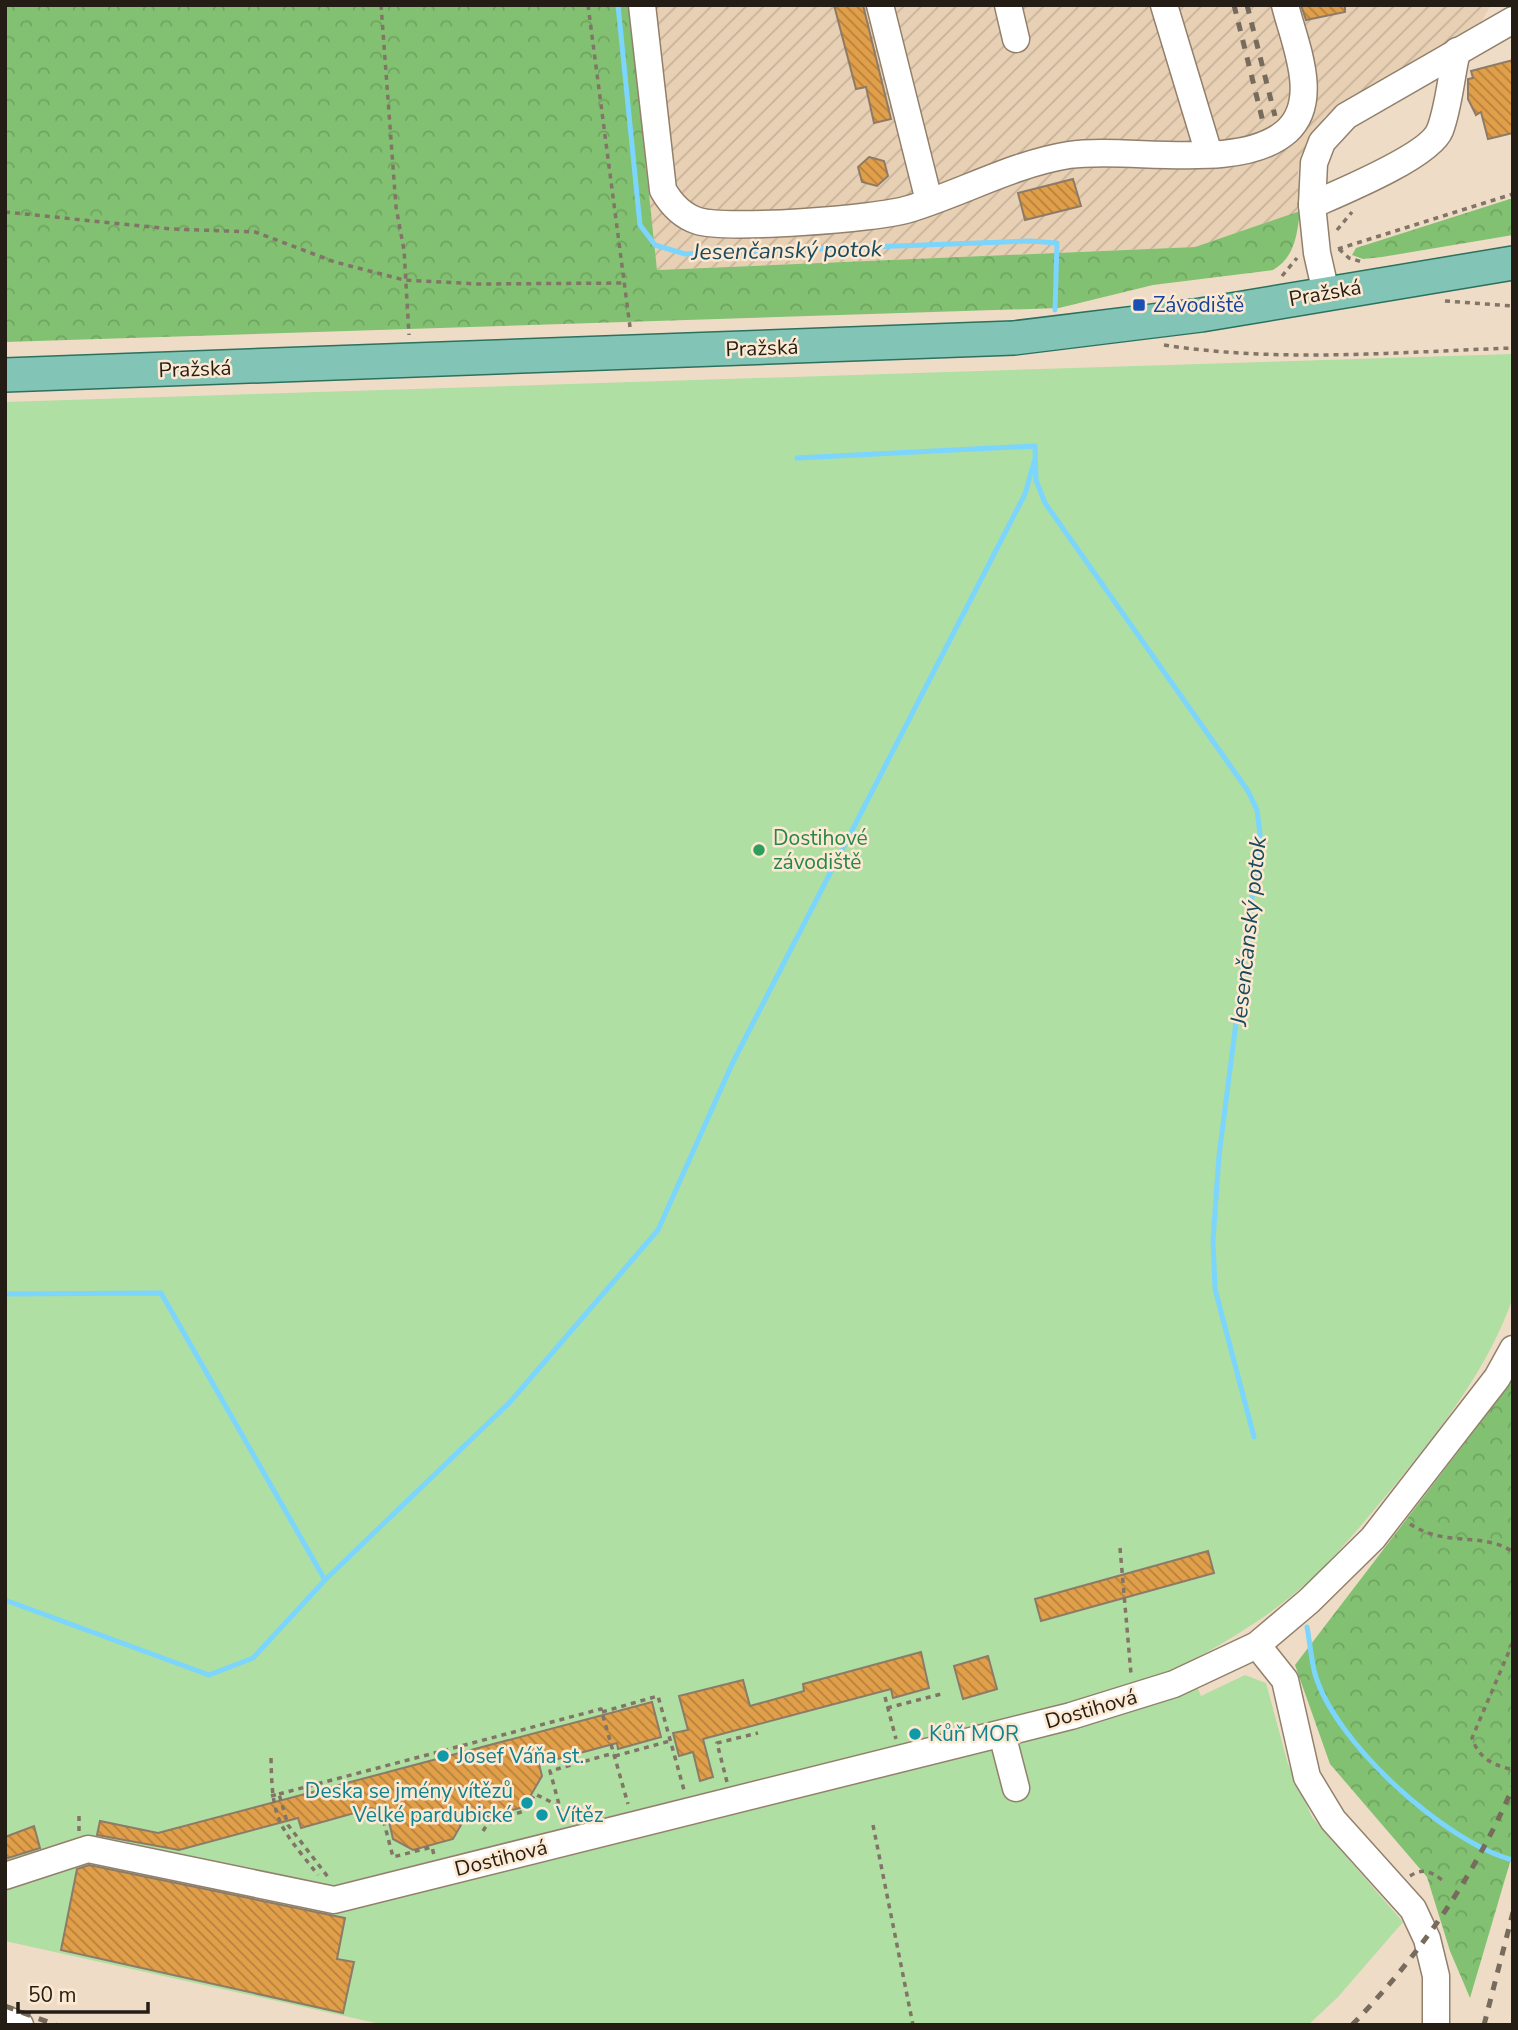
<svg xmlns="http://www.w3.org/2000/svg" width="1518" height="2030" viewBox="0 0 1518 2030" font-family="'Nunito Sans',sans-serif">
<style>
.industrial{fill:url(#industrial-furrows)}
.forest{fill:url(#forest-crowns)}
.park{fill:#afdfa2}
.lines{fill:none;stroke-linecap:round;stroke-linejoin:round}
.stream{stroke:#7cd5fd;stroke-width:5}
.building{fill:url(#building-back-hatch);stroke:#8d7b67;stroke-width:2}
.minor-casing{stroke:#92806c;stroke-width:29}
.major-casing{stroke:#2b715e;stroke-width:36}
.path{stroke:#827567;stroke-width:3.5;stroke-dasharray:5 5;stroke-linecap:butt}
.minor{stroke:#fff;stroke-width:26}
.major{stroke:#82c5b6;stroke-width:33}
.rail{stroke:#776b5e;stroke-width:5;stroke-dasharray:9 9;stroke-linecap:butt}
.transit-dot{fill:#1a4fb4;stroke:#fde9d2;stroke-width:2.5}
.leisure-dot{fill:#2e9e5b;stroke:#fde9d2;stroke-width:2.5}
.culture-dot{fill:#0f9aa8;stroke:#fde9d2;stroke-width:2.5}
.labels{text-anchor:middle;stroke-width:5;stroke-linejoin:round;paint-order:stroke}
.street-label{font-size:21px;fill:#241d15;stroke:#fde9d2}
.transit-label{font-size:21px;fill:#164399;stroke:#fde9d2;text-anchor:start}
.leisure-label{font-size:21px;fill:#27864d;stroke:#fde9d2;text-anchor:start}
.culture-label{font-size:21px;fill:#0d838f;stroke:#fde9d2;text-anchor:start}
.water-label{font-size:23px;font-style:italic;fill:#184b5f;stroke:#fde9d2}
</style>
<defs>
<pattern id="industrial-furrows" width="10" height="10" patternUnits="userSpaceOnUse" patternTransform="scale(1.75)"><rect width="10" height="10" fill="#e8d0b4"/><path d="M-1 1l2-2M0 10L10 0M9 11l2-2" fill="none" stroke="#c7b29a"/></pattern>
<pattern id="forest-crowns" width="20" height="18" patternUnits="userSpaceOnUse" patternTransform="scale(1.75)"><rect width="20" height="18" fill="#82c171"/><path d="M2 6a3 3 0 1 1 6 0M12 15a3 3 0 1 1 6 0" fill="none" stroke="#70a561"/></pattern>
<pattern id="building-back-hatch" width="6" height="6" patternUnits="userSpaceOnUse" patternTransform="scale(1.75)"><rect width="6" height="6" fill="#e19f4a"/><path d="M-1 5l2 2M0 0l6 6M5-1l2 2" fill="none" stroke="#b6813c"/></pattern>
</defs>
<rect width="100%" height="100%" fill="#efdcc6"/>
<path class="industrial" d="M629 5H1491L1480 24 1325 116 1301 155 1298 173 1300 211 1195 247 656 270Z"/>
<g class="forest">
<path d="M5 5H629L657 270 1195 247 1300 211C1297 235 1295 257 1273 270L1153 285 1059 308 5 342Z"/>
<path d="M1513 198V235L1382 257 1363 259 1352 255 1356 248Z"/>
<path d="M1513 1380V1852L1470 1998 1450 1951 1427 1877 1330 1764 1295 1665Z"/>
</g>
<path class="park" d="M1513 354V1297C1489 1367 1444 1424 1398 1481 1370 1515 1342 1550 1310 1580 1273 1614 1231 1639 1187 1663L1201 1696 1245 1675 1266 1683 1288 1764 1312 1817 1403 1922 1338 1997 1308 2025H385L5 1941V402Z"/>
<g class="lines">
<g class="stream">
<path d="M618 5 640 225 655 245 685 254 1030 241 1057 243 1055 310"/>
<path d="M797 458 1035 446 1036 480 1045 503 1248 791 1257 810 1260 834 1219 1156 1213 1240 1215 1289 1254 1437"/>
<path d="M5 1294 161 1293 325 1580"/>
<path d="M5 1600 209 1675 253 1658 325 1580 510 1402 658 1230 733 1062 1025 494 1035 459"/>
<path d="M1307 1627C1310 1642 1311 1659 1315 1674 1335 1743 1445 1842 1513 1860"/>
</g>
</g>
<g class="building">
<path d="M834 5H863L891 119 874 123 866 87 856 89Z"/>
<path d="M1301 5H1345V12L1306 20Z"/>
<path d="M1513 60V133L1488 139 1481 112 1476 115 1468 99V79L1473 78 1471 71Z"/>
<path d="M869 157 884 161 888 176 877 186 862 182 858 167Z"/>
<path d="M1073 179 1081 206 1025 220 1018 193Z"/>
<path d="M1208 1551 1214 1573 1041 1621 1035 1599Z"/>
<path d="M921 1652 929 1688 893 1698 891 1689 703 1739 713 1777 700 1781 693 1752 679 1756 673 1733 688 1730 679 1696 743 1680 750 1706 804 1691 803 1684Z"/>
<path d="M988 1656 997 1689 963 1699 954 1666Z"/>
<path d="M652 1702 661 1737 618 1749 617 1743 539 1764 542 1776 524 1807 481 1818 469 1811 453 1839 413 1850 393 1839 388 1817 372 1808 301 1828 298 1818 179 1850 97 1835 100 1821 158 1833Z"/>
<path d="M34 1826 40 1848 5 1859V1837Z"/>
<path d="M89 1865 345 1918 337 1959 354 1962 343 2013 61 1950 77 1869Z"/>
</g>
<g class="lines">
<defs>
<g id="minor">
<path d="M642 5 663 190C671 204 682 216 698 221 726 230 877 219 909 209 962 193 1013 164 1069 155 1128 146 1240 173 1287 131 1321 100 1294 42 1285 5"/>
<path d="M880 5 929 201"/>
<path d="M1008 5 1016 39"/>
<path d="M1164 5 1209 154"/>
<path d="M1312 205C1339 193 1430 156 1440 130 1449 106 1451 76 1457 51"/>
<path d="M1326 293 1317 253 1312 205 1314 163 1322 142 1346 116 1513 20"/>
<path d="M1257 1645 1285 1680 1307 1777 1333 1820 1413 1909 1427 1939 1436 1976V2025"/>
<path d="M1002 1734 1016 1788"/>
<path d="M5 1876 88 1849 334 1900 1071 1716 1174 1684 1257 1645 1309 1601 1373 1538 1497 1378 1513 1349"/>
<path d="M5 2019 20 2025"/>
</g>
<path id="major" d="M5 375 1014 338 1201 315 1513 263"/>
</defs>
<use href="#minor" class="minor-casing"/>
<use href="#major" class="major-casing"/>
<g class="path">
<path d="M381 5 396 207 404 250 409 335"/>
<path d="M588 5 630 327"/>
<path d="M5 212 171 229 255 232 335 262 404 280 478 284 626 283"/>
<path d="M1337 230 1352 212"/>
<path d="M1338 249 1513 194"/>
<path d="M1339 249 1349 258 1362 262"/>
<path d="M1282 276 1297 258"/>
<path d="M1445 301 1513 306"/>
<path d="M1164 345C1280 363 1397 352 1513 348"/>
<path d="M1410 1524C1447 1548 1482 1531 1513 1552"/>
<path d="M1120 1548 1131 1674"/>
<path d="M885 1697 896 1739"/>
<path d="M887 1708 945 1693"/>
<path d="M602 1712 658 1696 684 1790"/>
<path d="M615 1756 670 1741"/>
<path d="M271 1758C272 1823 279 1825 318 1875"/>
<path d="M1510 1769C1491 1764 1479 1758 1472 1738L1513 1642"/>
<path d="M727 1782 717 1743 758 1733"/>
<path d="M279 1794 601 1709 628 1804"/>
<path d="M271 1796 279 1794 288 1825 328 1877"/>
<path d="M381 1811 393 1857 432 1847 434 1855"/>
<path d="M564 1823 550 1771 614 1753"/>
<path d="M873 1825 913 2025"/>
<path d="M79 1831V1813"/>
<path d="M483 1831 488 1823 524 1811 535 1794 559 1806"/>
<path d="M1410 1876C1422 1868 1431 1871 1442 1880"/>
</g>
<use href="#minor" class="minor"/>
<use href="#major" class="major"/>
<g class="rail">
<path d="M1234 5 1263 122"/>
<path d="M1247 5 1275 116"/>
<path d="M5 2006 56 2025"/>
<path d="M1352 2025C1420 1955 1474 1877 1513 1787"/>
<path d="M1484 2025 1513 1912"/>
</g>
</g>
<rect class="transit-dot" x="1132" y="298" width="14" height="14" rx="3.5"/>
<circle class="leisure-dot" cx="759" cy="850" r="7"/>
<g class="culture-dot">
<circle cx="915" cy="1734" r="7"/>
<circle cx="443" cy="1756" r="7"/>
<circle cx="527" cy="1803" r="7"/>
<circle cx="542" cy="1815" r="7"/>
</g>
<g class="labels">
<g class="street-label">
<text transform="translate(1325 293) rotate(-10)" y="7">Pražská</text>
<text transform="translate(762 348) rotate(-2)" y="7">Pražská</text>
<text transform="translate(195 369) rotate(-2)" y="7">Pražská</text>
<text transform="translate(1091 1709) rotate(-16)" y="7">Dostihová</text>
<text transform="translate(501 1858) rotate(-14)" y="7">Dostihová</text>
</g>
<g class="transit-label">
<text x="1153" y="312">Závodiště</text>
</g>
<g class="leisure-label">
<text x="773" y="845">Dostihové<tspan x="773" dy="24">závodiště</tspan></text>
</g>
<g class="culture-label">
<text x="929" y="1741">Kůň MOR</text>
<text x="457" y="1763">Josef Váňa st.</text>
<text x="513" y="1798" text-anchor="end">Deska se jmény vítězů<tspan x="513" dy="24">Velké pardubické</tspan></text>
<text x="556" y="1822">Vítěz</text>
</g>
<g class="water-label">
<text transform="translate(787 250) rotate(-1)" y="8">Jesenčanský potok</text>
<text transform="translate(1248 931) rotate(-84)" y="8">Jesenčanský potok</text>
</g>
</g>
<rect width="1518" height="2030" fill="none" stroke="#241d15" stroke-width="14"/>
<path d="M18 2002v10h130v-10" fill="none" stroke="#241d15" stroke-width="3.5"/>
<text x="28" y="2002" font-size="21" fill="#241d15" stroke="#fde9d2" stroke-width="5" paint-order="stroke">50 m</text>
</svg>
